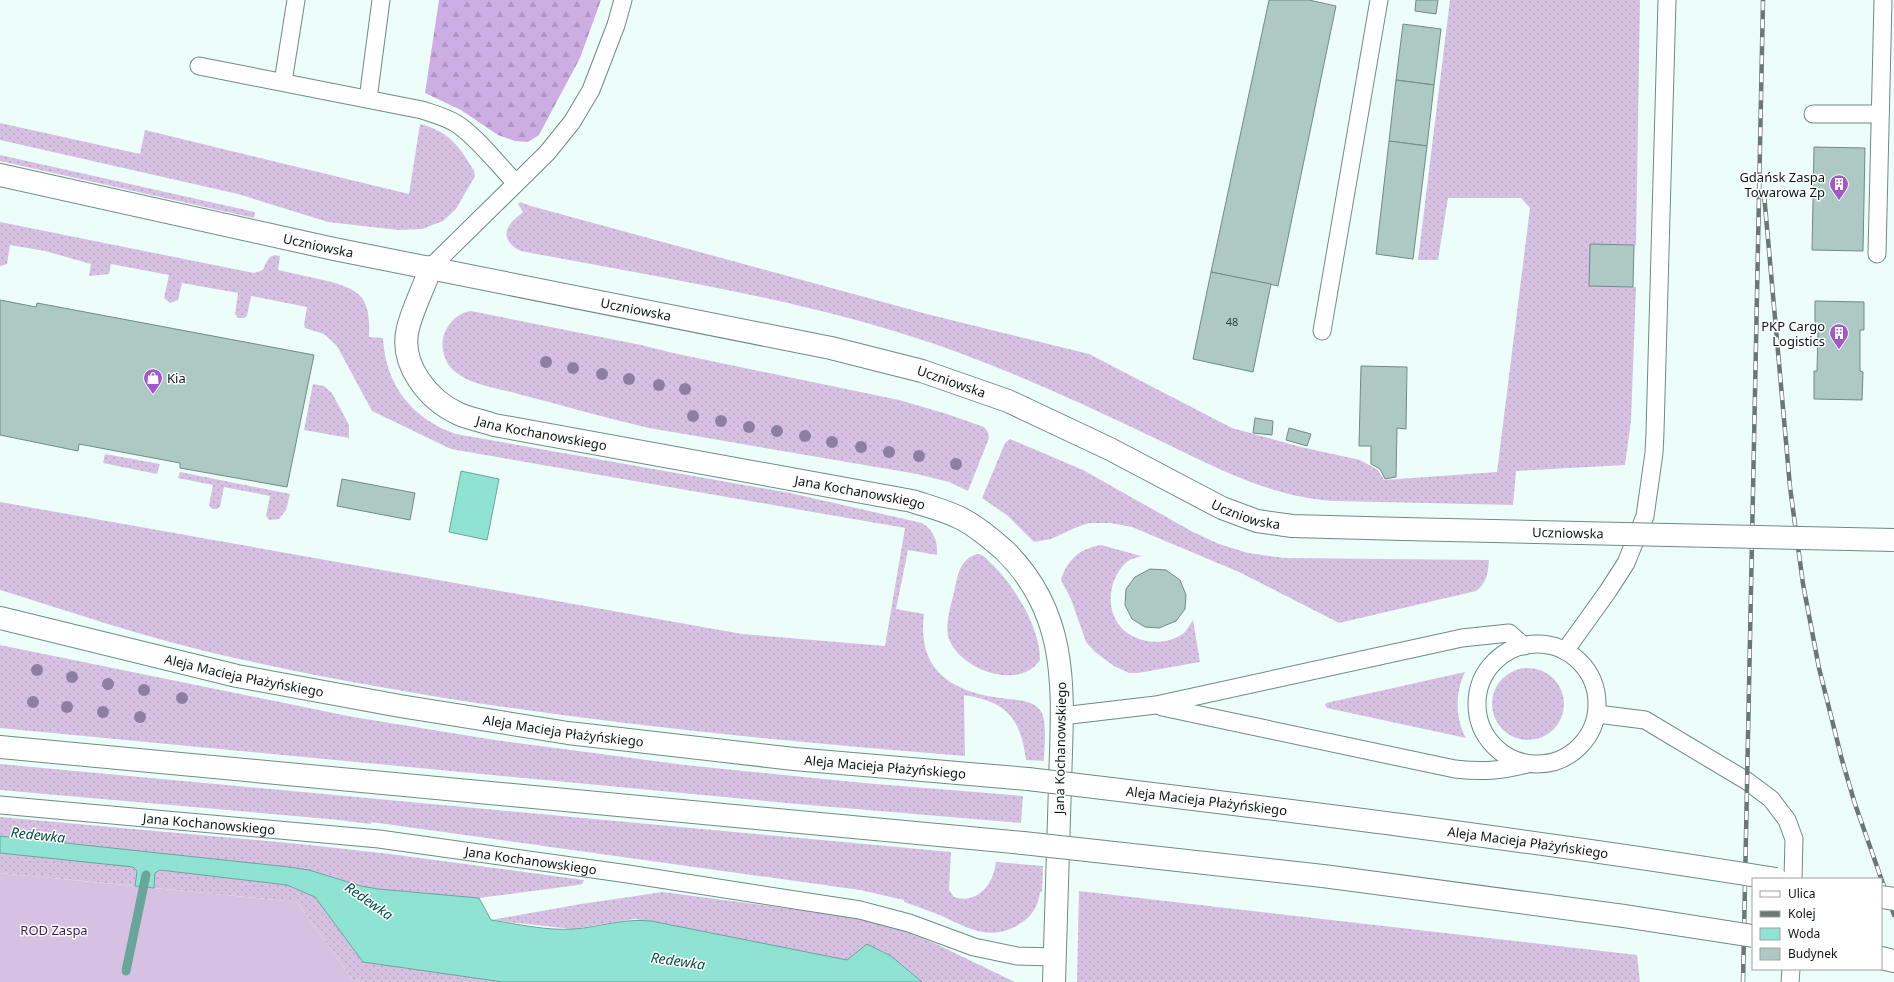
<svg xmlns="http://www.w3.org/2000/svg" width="1894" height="982" viewBox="0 0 1894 982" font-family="'Noto Sans',sans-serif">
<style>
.grass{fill:url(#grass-dots)}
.forest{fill:url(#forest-firs)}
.garden{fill:#d6c1e3}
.water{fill:#8fe3d3;stroke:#68a69a}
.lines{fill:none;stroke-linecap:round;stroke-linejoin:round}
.stream{stroke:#68a69a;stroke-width:9}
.building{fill:#adc9c3;stroke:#708b85}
.service-casing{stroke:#6f8a84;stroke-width:19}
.minor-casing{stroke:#6f8a84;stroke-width:24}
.secondary-casing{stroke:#6f8a84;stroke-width:24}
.service{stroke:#fff;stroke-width:17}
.minor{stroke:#fff;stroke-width:22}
.secondary{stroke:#fff;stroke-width:22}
.rail-casing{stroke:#6a7775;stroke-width:4.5}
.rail{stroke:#fff;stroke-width:3;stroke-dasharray:9;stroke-linecap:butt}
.minor-bridge-casing{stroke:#6f8a84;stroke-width:24;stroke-linecap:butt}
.secondary-bridge-casing{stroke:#6f8a84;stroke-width:24;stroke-linecap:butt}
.minor-bridge{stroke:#fff;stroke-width:22}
.secondary-bridge{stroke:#fff;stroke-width:22}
.tree{fill:#8e7ea0}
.labels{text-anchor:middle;stroke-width:3;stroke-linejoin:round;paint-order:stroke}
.number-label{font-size:11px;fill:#344440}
.poi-label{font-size:13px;fill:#0c1715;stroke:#fff;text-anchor:end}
.street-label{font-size:13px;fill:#0c1715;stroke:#fff}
.park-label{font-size:13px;fill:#401556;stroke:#fff}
.water-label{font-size:14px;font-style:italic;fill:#035147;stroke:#fff}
</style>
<defs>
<pattern id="grass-dots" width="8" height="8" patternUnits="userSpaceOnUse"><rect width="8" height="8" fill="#d6c1e3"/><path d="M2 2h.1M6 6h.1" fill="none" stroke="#b6a5c2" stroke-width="1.8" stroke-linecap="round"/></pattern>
<pattern id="forest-firs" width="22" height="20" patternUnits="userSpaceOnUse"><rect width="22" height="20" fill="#ceade5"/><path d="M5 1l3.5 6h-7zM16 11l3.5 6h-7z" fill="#b094c4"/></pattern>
</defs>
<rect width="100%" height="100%" fill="#edfefa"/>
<g class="grass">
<path d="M1450 0H1640L1636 245H1590L1589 286 1636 287 1631 421 1625 465 1516 471 1513 505 1335 501C1265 497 1208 463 1146 434 1084 404 1022 376 957 352 817 301 667 279 521 251 511 247 502 237 509 226 512 220 518 217 523 212L518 204 520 202 531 206 927 314 1089 354 1232 428 1301 447 1360 460 1378 470 1384 480 1497 472 1530 208 1521 198H1448L1438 260H1418Z"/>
<path d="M0 123 140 154 145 130 409 194 420 124C449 131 460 147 474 171L475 176 456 209 443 221 422 229 398 230 328 222 238 194 0 140Z"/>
<path d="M0 155 255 212 254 218 0 161Z"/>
<path d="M0 222 254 273 263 270C267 261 269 253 280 256L278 270C293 273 308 277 323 280 361 289 371 297 369 337L383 338C385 384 412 419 456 434L790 493 922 523C934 530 938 542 937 555L908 550 896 609 924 614C917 669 950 692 1001 698 1014 700 1032 699 1040 710 1048 720 1044 749 1044 761L1026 760C1020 716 1006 702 964 695L965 756C713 736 460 710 213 653 141 636 71 612 0 590V502L742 634 885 646 905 528 451 449 372 411 337 346 324 334 305 328 304 325 307 307 251 296 247 316 244 318H238L235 314 238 293 182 283 178 300 170 303 164 298 169 275 111 264 109 274 89 276 91 264 45 251 10 245 7 264 0 266Z"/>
<path d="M471 311 641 345 673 353 899 400 947 414 984 427 988 432 989 438 968 491 949 482 917 474 649 428C605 418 562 405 518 394 498 388 469 385 453 370 442 360 439 340 447 328 452 319 461 312 471 311Z"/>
<path d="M313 384 324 386 332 393 349 425V438L304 430Z"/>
<path d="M1010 439 1083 470 1193 532 1219 544 1248 553 1284 558 1489 560C1488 573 1487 583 1476 591L1339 623 1239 572 1132 527 1110 523H1089L1077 527 1051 539 1034 542 1008 516 982 498 1005 443Z"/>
<path d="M105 454 160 464 157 474 103 463Z"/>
<path d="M180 472 290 494 286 510 279 519 269 520 266 516 270 496 224 487 220 507 217 509H212L209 505 213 485 178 478Z"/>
<path d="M1101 545 1141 556C1136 558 1130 559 1127 562 1109 577 1105 608 1120 626 1134 644 1166 647 1184 633 1187 630 1190 624 1193 620L1200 662 1138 673H1129L1114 666 1095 652 1086 642 1071 599 1061 580C1067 560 1080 548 1101 545Z"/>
<path d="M977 554C984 554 987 560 992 564 1015 587 1040 627 1040 660 1019 692 957 669 948 636 945 622 952 602 955 588 958 573 961 559 977 554Z"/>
<path d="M0 645 353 717 495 740 685 765 864 783 1023 796 1021 823 797 804 0 728Z"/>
<circle cx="1528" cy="704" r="36"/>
<path d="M1465 672C1455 693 1455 717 1466 738L1327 708 1325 705 1326 703Z"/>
<path d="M0 764 951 852 949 890 954 897C978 905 994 883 996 862L1043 866 1042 892H1040C1039 903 1033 915 1024 921 994 943 971 930 942 916 929 911 917 906 904 902V900L860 890 371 822V824L329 819 0 790Z"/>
<path d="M0 817 300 844 390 854 584 880 582 884 578 885 479 898 378 889 361 886 327 875 289 867 0 836Z"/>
<path d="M0 853 133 867 137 871 135 886 0 873Z"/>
<path d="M159 870 287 885 315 897 363 962 503 982H367L353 980 297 902 154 888 155 873Z"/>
<path d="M1079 891 1637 955 1640 982H1077Z"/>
<path d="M663 892 845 916 878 923 896 928 934 943 1015 982H922L891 956 847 960 651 921 634 919 572 929 491 920 581 904Z"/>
</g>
<path class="forest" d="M439 0H601L580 58 539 135 528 142 515 141 498 135 461 110 425 93Z"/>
<path class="garden" d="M0 873 297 902 353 980 367 982H0Z"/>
<g class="water">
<path d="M461 471 499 479 487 540 449 532Z"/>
<path d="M0 836 289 867 309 870 361 886 378 889 479 898 491 920C517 924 547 931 574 929 600 927 624 918 651 921L847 960 867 944 891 956 922 982H503L363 962 315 897 287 885 160 870 155 873 154 888 135 886 137 871 133 867 0 853Z"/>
</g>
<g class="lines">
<path class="stream" d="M126 971 146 875"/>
</g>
<g class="building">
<path d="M1269 0H1309L1336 6 1278 286 1211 272Z"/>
<path d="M1416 0H1438L1436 14 1415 11Z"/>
<path d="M1403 24 1441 29 1434 85 1396 80Z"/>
<path d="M1396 80 1434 85 1427 146 1389 141Z"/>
<path d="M1389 141 1427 146 1413 259 1376 254Z"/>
<path d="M1814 147 1865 148 1863 251 1812 250Z"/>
<path d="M1590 244 1634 245 1633 287 1589 286Z"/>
<path d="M1211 272 1271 284 1253 372 1193 359Z"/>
<path d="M0 300 36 307 37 303 314 355 287 487 180 468V463L79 444 78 451 0 435Z"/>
<path d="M1815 301 1864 302V330H1860V371L1863 372 1862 400 1814 399V371H1817L1818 330H1815Z"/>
<path d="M1361 366 1407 367 1406 429 1397 428 1396 477 1385 479 1380 469 1371 464V446H1359Z"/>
<path d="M1255 418 1273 421 1272 435 1253 433Z"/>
<path d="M1289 428 1311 434 1307 446 1286 440Z"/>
<path d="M342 479 415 493 410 520 337 506Z"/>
<path d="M1150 569 1166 570 1180 580 1186 595 1185 609 1176 621 1159 628 1145 627 1132 619 1125 605 1126 589 1135 577Z"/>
</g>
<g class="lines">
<defs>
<g id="service">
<path d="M199 66 422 110C434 114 446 117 457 124 478 138 498 165 516 183"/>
<path d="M283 82 296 0"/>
<path d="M368 99 381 0"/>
<path d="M1813 114H1880"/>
<path d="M1877 254 1883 0"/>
<path d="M431 267 547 153 572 122 591 90 616 25 623 0"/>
<path d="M1322 331 1379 0"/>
<circle cx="1537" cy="704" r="60"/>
<path d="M1565 651 1608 591 1626 563 1645 516 1654 453 1655 432 1667 0"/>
<path d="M1162 707 1455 769C1482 772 1501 771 1527 764"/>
<path d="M1597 714 1645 720 1747 781 1771 799 1787 820 1794 839 1793 879"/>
<path d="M1062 716 1156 705 1462 638 1509 633 1524 646"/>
<path id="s1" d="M0 805 379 839 628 874 860 910 909 923 974 947 1017 956 1055 957"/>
<path d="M1790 982 1791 969"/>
</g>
<g id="minor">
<path id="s2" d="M0 175 334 249 831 348 922 371 1008 401 1110 449 1222 508 1257 521 1292 526 1403 529"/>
<path id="s3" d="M431 267C424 287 413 308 408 328 399 364 428 400 459 414 470 419 483 421 494 425L912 501C927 506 943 510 958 517 975 525 990 538 1004 550 1073 617 1062 698 1060 785 1058 851 1056 916 1054 982"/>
</g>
<g id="secondary">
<path id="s4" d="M0 618 237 676 400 706 568 733 794 759 1028 779"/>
<path d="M0 747 1023 843"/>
<path d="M1881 958 1894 961"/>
</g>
</defs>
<use href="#service" class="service-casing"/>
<use href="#minor" class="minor-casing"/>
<use href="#secondary" class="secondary-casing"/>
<use href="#service" class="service"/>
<use href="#minor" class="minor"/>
<use href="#secondary" class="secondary"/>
<defs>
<g id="rail">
<path d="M1764 194 1790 487 1803 584 1819 668 1842 760 1855 804 1894 915"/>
<path d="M1743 982 1763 0"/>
</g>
</defs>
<use href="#rail" class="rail-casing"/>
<use href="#rail" class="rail"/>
<defs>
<g id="minor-bridge">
<path id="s5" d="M1403 529 1894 540"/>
</g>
<g id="secondary-bridge">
<path id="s6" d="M1028 779C1278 809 1528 839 1776 879"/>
<path d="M1023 843 1323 876 1624 916 1753 936"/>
<path d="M1881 897 1894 899"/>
</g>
</defs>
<use href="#minor-bridge" class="minor-bridge-casing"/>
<use href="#secondary-bridge" class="secondary-bridge-casing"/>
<use href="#minor-bridge" class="minor-bridge"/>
<use href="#secondary-bridge" class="secondary-bridge"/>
</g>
<g class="tree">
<circle cx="546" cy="362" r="6"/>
<circle cx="573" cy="368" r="6"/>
<circle cx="602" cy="374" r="6"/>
<circle cx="629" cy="379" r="6"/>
<circle cx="659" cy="385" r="6"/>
<circle cx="685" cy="389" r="6"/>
<circle cx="693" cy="416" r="6"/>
<circle cx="721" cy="421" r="6"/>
<circle cx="749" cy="427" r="6"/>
<circle cx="777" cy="431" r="6"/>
<circle cx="805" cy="436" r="6"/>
<circle cx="832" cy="442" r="6"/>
<circle cx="861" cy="447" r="6"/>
<circle cx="889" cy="452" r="6"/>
<circle cx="919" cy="456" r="6"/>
<circle cx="956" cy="464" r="6"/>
<circle cx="37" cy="670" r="6"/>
<circle cx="72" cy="677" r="6"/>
<circle cx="108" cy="684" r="6"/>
<circle cx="144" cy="690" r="6"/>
<circle cx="182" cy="698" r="6"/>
<circle cx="33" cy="702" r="6"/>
<circle cx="67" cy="707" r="6"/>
<circle cx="103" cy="712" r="6"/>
<circle cx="140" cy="717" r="6"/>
</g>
<defs>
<symbol id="building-pin" viewBox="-11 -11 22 30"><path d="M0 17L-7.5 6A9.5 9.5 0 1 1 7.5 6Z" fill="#a258cb" stroke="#fff"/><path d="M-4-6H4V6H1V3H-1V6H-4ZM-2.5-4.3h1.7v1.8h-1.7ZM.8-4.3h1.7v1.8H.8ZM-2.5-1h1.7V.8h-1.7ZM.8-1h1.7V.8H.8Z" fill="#fff"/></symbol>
<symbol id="shop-pin" viewBox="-11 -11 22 30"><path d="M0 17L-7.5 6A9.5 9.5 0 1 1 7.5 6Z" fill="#a258cb" stroke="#fff"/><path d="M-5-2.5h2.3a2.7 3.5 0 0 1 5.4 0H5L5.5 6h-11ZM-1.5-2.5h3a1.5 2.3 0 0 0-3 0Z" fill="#fff"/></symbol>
</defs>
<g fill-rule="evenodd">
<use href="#building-pin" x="1828" y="173" width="22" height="30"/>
<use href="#building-pin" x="1828" y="322" width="22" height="30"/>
<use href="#shop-pin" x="142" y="367" width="22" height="30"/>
</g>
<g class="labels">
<g class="number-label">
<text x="1232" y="326">48</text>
</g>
<g class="poi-label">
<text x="1825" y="182">Gdańsk Zaspa<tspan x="1825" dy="15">Towarowa Zp</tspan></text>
<text x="1825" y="331">PKP Cargo<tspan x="1825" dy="15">Logistics</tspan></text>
<text x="167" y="383" text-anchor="start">Kia</text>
</g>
<g class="street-label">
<text dy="5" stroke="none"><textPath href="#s2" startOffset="326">Uczniowska</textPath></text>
<text dy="5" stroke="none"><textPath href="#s2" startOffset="650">Uczniowska</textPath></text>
<text dy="5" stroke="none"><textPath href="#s2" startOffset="974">Uczniowska</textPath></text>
<text dy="5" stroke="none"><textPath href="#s3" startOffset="258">Jana Kochanowskiego</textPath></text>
<text dy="5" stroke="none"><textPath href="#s3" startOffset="582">Jana Kochanowskiego</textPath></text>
<text dy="5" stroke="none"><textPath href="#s2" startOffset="1298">Uczniowska</textPath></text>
<text dy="5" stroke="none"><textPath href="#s5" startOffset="165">Uczniowska</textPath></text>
<text dy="5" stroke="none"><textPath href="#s4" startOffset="251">Aleja Macieja Płażyńskiego</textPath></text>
<text dy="5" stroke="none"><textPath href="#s4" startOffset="575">Aleja Macieja Płażyńskiego</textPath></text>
<text transform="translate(1060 748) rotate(-89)" y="5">Jana Kochanowskiego</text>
<text dy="5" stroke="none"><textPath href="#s4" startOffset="899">Aleja Macieja Płażyńskiego</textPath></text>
<text dy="5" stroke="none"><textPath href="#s6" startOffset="180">Aleja Macieja Płażyńskiego</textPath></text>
<text dy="5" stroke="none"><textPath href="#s1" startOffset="210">Jana Kochanowskiego</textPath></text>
<text dy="5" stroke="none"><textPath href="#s6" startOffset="504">Aleja Macieja Płażyńskiego</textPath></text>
<text dy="5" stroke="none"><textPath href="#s1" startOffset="534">Jana Kochanowskiego</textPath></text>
</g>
<g class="park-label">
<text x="54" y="935">ROD Zaspa</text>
</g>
<g class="water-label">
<text transform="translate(38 835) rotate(6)" y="5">Redewka</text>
<text transform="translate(369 901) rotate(35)" y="5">Redewka</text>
<text transform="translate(678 961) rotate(8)" y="5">Redewka</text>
</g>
</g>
<rect x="1752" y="878" width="130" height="92" fill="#ffffff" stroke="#9ea2a1"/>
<rect x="1760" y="891" width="20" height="6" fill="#ffffff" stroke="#9ea2a1"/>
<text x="1788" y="898" font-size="12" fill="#0c1715">Ulica</text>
<rect x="1760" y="911" width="20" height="6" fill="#6a7775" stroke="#9ea2a1"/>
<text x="1788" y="918" font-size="12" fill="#0c1715">Kolej</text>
<rect x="1760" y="928" width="20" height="12" fill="#8fe3d3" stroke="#9ea2a1"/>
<text x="1788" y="938" font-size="12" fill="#0c1715">Woda</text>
<rect x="1760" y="948" width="20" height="12" fill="#adc9c3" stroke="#9ea2a1"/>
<text x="1788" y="958" font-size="12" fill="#0c1715">Budynek</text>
</svg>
